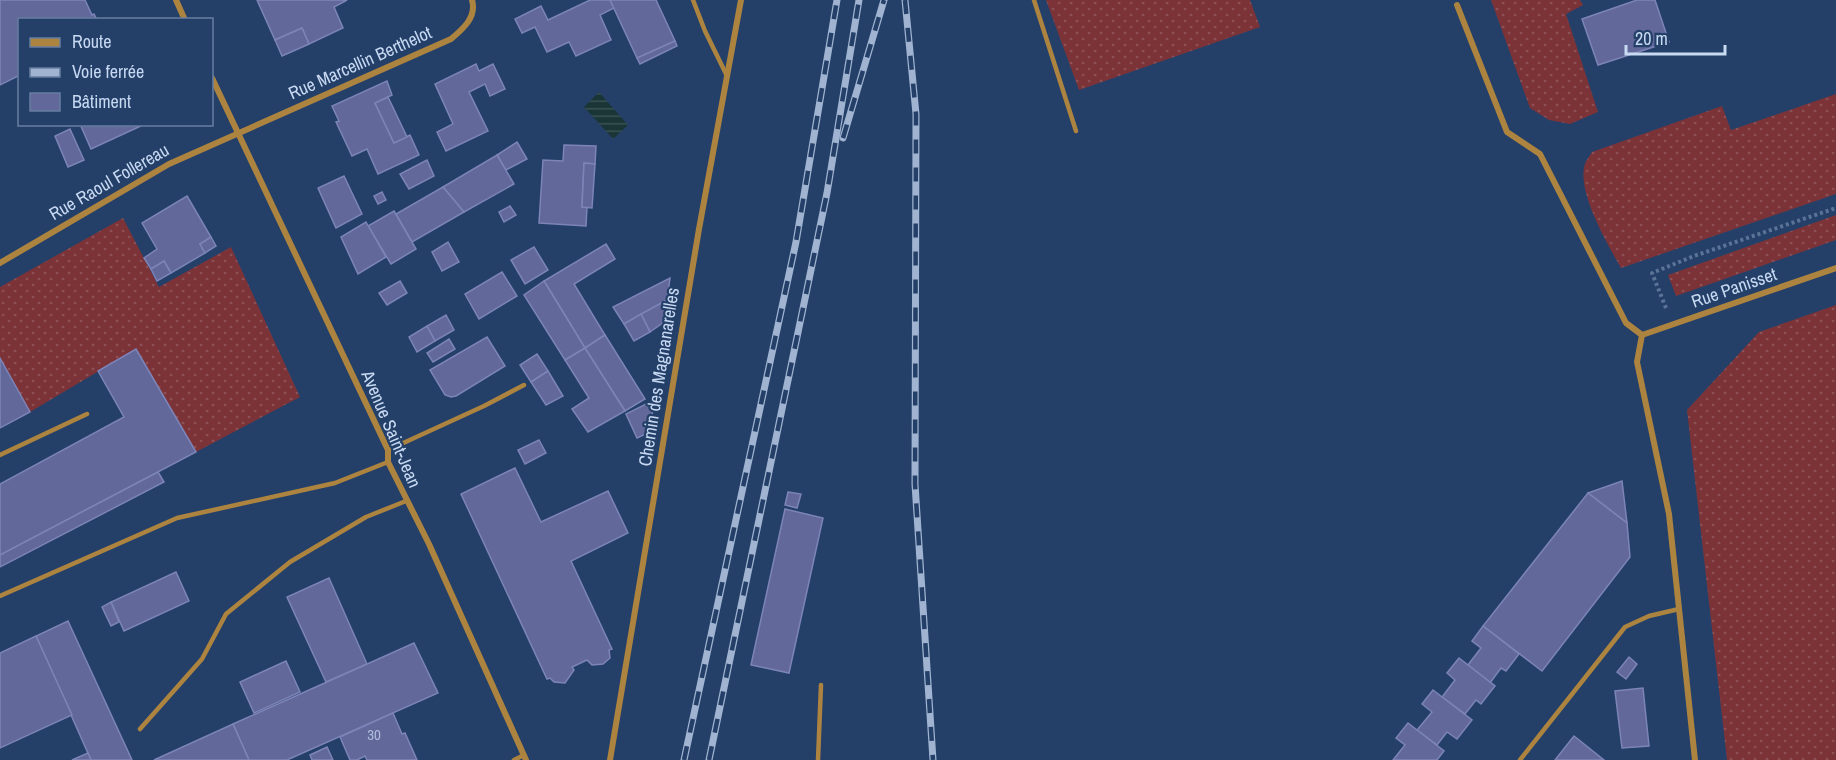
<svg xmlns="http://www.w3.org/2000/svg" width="1836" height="760" viewBox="0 0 1836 760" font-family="'Archivo Narrow',sans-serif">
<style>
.grass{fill:url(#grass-dots)}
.water{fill:url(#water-rules)}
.building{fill:#62689a;stroke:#7d84b8;stroke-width:1.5}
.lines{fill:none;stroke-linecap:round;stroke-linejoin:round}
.path{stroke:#5a7396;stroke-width:4;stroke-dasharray:3 3;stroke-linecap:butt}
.service{stroke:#ad843f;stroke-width:4.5}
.minor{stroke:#ad843f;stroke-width:6}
.rail-casing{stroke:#a0b4d1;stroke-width:7}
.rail{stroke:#244069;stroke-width:4.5;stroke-dasharray:14;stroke-linecap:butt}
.labels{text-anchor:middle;stroke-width:4.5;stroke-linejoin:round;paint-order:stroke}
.number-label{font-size:15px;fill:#aebddc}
.street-label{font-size:18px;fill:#c8d9f2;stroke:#244069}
</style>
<defs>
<pattern id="grass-dots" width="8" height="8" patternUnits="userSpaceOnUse" patternTransform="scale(1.5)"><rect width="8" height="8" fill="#7b3338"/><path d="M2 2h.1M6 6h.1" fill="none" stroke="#8c5055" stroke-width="1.8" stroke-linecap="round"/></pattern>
<pattern id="water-rules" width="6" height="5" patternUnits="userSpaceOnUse" patternTransform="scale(1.5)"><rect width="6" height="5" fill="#1a3535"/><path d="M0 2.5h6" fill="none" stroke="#3a5253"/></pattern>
</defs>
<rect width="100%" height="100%" fill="#244069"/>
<g class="grass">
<path d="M1046 0H1250L1260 27 1079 90Z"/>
<path d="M1491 0H1580L1583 5 1566 14 1598 112 1570 124 1549 120 1530 108Z"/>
<path d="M1836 94V194L1621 268C1608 245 1576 191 1585 164 1586 160 1590 156 1592 152L1722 106 1731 130Z"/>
<path d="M1836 215V240L1676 296 1668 275Z"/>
<path d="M123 218 159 287 231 247 300 397 196 452 136 349 30 412 0 358V287Z"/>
<path d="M1836 305V760H1727L1687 410 1759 332Z"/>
</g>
<path class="water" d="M599 92 628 125 613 139 584 107Z"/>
<g class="building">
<path d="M0 0H85L92 15 94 14 97 20H20V75L0 85Z"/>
<path d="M257 0H347L334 7 343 28 309 44 302 28 275 40Z"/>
<path d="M590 0H610L614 8 600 15 611 40 576 56 569 42 547 52 535 27 522 33 515 19 541 6 548 20Z"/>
<path d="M610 0H656L675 41 637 58Z"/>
<path d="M1637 0H1655L1669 42 1598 65 1582 19Z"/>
<path d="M302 28 309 44 282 56 275 40Z"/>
<path d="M675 41 677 46 640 64 637 58Z"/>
<path d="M476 64 479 71 493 64 505 89 490 96 485 84 469 92 488 131 446 151 437 132 453 124 435 84Z"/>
<path d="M387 81 392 95 375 103 394 143 410 135 419 155 378 174 367 149 352 156 336 122 339 121 332 106Z"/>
<path d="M388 97 407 137 394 143 375 103Z"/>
<path d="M80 124H143V125L91 149Z"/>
<path d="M70 129 84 160 68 167 55 136Z"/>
<path d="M517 142 527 159 506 170 497 155Z"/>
<path d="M564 145 596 146 595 164 584 163 582 207H587L586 226 539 223 543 160 563 161Z"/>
<path d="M497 155 514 184 464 212 443 187Z"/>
<path d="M427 160 434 176 409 189 400 174Z"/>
<path d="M584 163 595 164 592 208 582 207Z"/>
<path d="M344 176 362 214 336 228 318 188Z"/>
<path d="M443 187 464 212 412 242 396 214Z"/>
<path d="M382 192 386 200 378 204 374 196Z"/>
<path d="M187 196 211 237 200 244 205 253 171 273 164 261 151 269 144 258 157 249 142 223Z"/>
<path d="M510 206 516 215 504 222 499 212Z"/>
<path d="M394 211 416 249 391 264 368 226Z"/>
<path d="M366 222 386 257 358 274 341 237Z"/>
<path d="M211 237 216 246 205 253 200 244Z"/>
<path d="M448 242 459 262 442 271 432 252Z"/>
<path d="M606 244 615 259 574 284 605 335 585 348 544 281Z"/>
<path d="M534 247 548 270 525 284 511 260Z"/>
<path d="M164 261 171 273 157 281 151 269Z"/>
<path d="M502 272 517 296 479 319 465 294Z"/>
<path d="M670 278 667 300 624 324 613 307Z"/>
<path d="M400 281 407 293 387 305 379 293Z"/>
<path d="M544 281 585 348 565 360 524 295Z"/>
<path d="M667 300 664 322 650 332 641 314Z"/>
<path d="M641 314 650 332 634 341 624 324Z"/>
<path d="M446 315 454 330 435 341 427 326Z"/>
<path d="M427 326 435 341 417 352 409 337Z"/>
<path d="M605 335 645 399 625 411 585 348Z"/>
<path d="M487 337 505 366 456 396 451 397 445 395 430 370Z"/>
<path d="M449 339 455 349 433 362 427 353Z"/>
<path d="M585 348 625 411 588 432 572 409 589 398 565 360Z"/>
<path d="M136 349 196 452 0 555V484L124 417 98 371Z"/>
<path d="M537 354 548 371 531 382 520 365Z"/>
<path d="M0 358 30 412 0 428Z"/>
<path d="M548 371 563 396 546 405 531 382Z"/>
<path d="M654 400 650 432 637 438 626 414Z"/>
<path d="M539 440 546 453 525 464 518 450Z"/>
<path d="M515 468 541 522 608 491 628 533 571 561 612 649 609 650 610 658 603 664 592 665 587 660 572 667 574 670 565 683 554 682 550 678 547 679 461 494Z"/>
<path d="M158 472 164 482 0 567V555Z"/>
<path d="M1622 481 1627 523 1588 493Z"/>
<path d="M788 492 801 494 797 508 785 505Z"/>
<path d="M1588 493 1627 523 1630 557 1542 671 1483 626Z"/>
<path d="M785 509 823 518 789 673 751 665Z"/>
<path d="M176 572 189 601 124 631 111 602Z"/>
<path d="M329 578 367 664 326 682 287 597Z"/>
<path d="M111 602 119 622 111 626 102 607Z"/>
<path d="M68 621 132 760H91L36 636Z"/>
<path d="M1483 626 1519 654 1506 671 1501 668 1490 683 1468 665 1481 648 1472 641Z"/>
<path d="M36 636 72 715 0 748V653Z"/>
<path d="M414 643 438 693 287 760H249L233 724Z"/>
<path d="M1629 657 1637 664 1626 679 1617 672Z"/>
<path d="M1459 658 1495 686 1481 704 1476 700 1465 714 1442 697 1455 680 1447 673Z"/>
<path d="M286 661 300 692 254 713 240 682Z"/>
<path d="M1643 688 1649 746 1622 748 1615 691Z"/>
<path d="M1433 690 1472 720 1457 739 1447 732 1437 745 1417 730 1432 712 1422 704Z"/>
<path d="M393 713 402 734 405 733 417 760H367L365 756 357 760H350L340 737Z"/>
<path d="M1408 723 1444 751 1437 760H1393L1405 745 1396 738Z"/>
<path d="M233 724 249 760H154Z"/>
<path d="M1574 736 1604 760H1555Z"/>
<path d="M327 747 333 760H312L310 755Z"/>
<path d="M88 753 91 760H72Z"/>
</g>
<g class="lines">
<path class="path" d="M1666 308 1652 273 1694 256 1836 208"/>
<g class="service">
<path d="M693 0 705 31 727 76"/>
<path d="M1034 0 1076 131"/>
<path d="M388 450 484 406 524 385"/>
<path d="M0 455 87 414"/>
<path d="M0 596 177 518 335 483 388 462"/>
<path d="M140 729 202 659 226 614 290 562 366 517 406 501"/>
<path d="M514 760 524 755"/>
<path d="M818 760 821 685"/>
<path d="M1520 760 1625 627 1649 616 1679 609"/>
</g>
<g class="minor">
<path d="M176 0 185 20"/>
<path d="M1457 5 1507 132 1540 154 1626 323 1642 335"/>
<path d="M212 78 388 450V462L429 544 526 760"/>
<path d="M0 263 169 164 451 39C463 29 477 17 472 0"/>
<path d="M1642 335 1637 362 1669 514 1695 760"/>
<path d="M1642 335 1836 268"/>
<path d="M610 760 699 229 741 0"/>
</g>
<defs>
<g id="rail">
<path d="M905 0 916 114 915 484 933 760"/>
<path d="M843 138 884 0"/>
<path d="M684 760 796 242 837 0"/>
<path d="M709 760 827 193 859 0"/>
</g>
</defs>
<use href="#rail" class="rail-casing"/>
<use href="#rail" class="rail"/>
</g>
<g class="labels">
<g class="number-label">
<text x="374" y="740">30</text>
</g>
<g class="street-label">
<text transform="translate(360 63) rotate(-24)" y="6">Rue Marcellin Berthelot</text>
<text transform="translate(109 182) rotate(-30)" y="6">Rue Raoul Follereau</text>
<text transform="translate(1734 288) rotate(-19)" y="6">Rue Panisset</text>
<text transform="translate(659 377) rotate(-81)" y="6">Chemin des Magnanarelles</text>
<text transform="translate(391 429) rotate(67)" y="6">Avenue Saint-Jean</text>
</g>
</g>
<rect x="18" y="18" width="195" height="108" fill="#244069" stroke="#667da0" stroke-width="1.5"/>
<rect x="30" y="38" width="30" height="9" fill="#ad843f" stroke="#667da0" stroke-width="1.5"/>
<text x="72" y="48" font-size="18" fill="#c8d9f2">Route</text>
<rect x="30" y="68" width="30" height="9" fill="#a0b4d1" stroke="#667da0" stroke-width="1.5"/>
<text x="72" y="78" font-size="18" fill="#c8d9f2">Voie ferrée</text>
<rect x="30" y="93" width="30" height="18" fill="#62689a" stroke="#667da0" stroke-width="1.5"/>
<text x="72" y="108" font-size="18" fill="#c8d9f2">Bâtiment</text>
<path d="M1626 45v9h99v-9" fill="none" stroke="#c8d9f2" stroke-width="3"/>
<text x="1635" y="45" font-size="18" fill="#c8d9f2" stroke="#244069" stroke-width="4.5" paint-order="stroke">20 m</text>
</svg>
